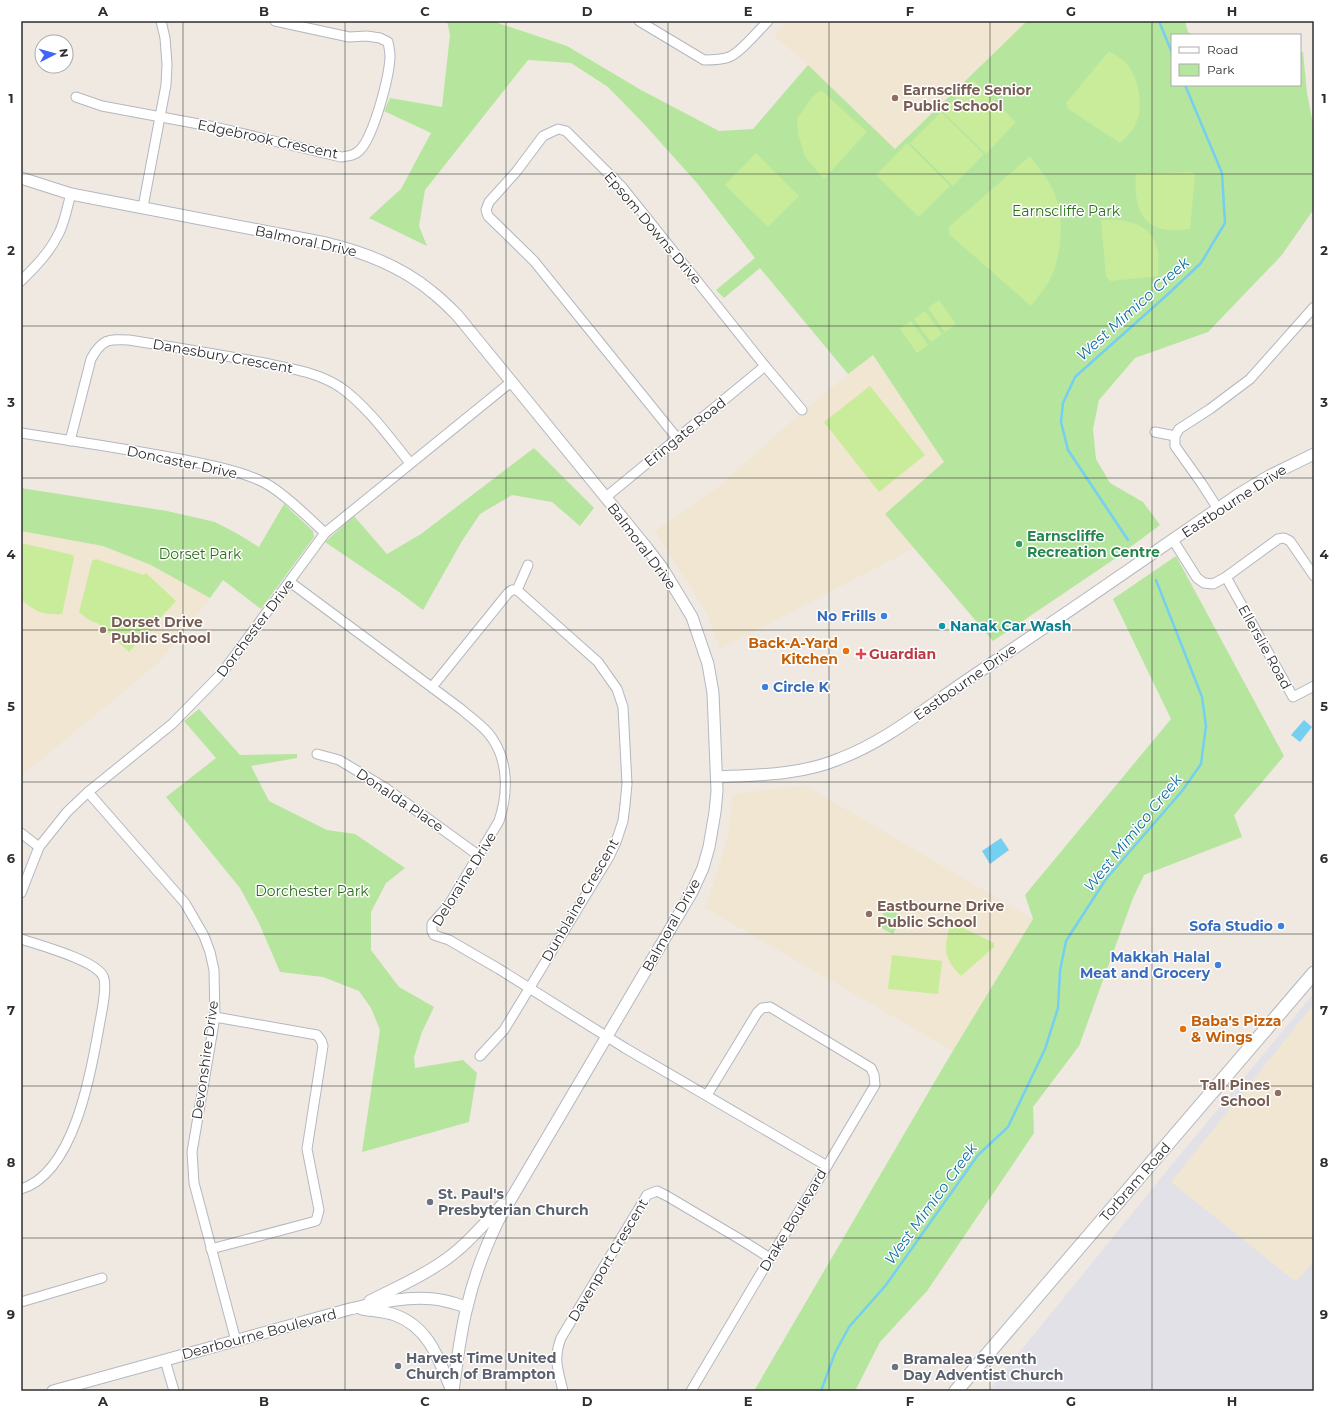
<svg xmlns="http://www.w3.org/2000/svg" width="1335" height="1412" viewBox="0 0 1335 1412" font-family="Montserrat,sans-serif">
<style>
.industrial{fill:#e3e1e8}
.education{fill:#f0e6d1}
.green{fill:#b6e59e}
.pitch{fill:#c9ec9a}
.water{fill:#75cff0}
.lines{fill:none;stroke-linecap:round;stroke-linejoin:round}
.stream{stroke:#75cff0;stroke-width:2.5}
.minor-casing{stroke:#b4b7c1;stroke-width:11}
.tertiary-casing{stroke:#b4b7c1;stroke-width:13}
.secondary-casing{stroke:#b4b7c1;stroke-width:15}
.minor{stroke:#fff;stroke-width:9}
.tertiary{stroke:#fff;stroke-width:11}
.secondary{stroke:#fff;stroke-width:13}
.grid{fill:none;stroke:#2e2e2e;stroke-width:1;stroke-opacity:0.55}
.education-dot{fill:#8d6e63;stroke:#fff;stroke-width:1.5}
.leisure-dot{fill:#2e9e5b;stroke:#fff;stroke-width:1.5}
.shop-dot{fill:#3f7fe0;stroke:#fff;stroke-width:1.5}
.culture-dot{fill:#0f9aa8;stroke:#fff;stroke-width:1.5}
.food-dot{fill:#e8710a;stroke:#fff;stroke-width:1.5}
.health-dot{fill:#e0444e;stroke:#fff;stroke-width:1.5}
.worship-dot{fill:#6b7280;stroke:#fff;stroke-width:1.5}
.labels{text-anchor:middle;stroke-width:3;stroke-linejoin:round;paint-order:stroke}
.education-label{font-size:14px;font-weight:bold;fill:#785e54;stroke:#fff;text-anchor:start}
.street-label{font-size:14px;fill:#2e2e2e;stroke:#fff}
.park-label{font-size:14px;fill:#2c6e1b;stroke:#fff}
.leisure-label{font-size:14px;font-weight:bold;fill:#27864d;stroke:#fff;text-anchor:start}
.shop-label{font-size:14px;font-weight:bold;fill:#366cbe;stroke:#fff;text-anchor:end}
.culture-label{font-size:14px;font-weight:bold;fill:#0d838f;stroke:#fff;text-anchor:start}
.food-label{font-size:14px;font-weight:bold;fill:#c56008;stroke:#fff;text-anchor:end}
.health-label{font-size:14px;font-weight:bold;fill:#be3a42;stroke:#fff;text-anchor:start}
.worship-label{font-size:14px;font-weight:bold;fill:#5b616d;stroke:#fff;text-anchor:start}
.water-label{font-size:15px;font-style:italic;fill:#0d6fa3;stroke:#fff}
.neatline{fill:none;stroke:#2e2e2e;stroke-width:1.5}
.grid-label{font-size:13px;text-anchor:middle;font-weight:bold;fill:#2e2e2e}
</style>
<rect width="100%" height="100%" fill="#efe9e1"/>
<path class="industrial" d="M1314 993V1391H988L1165 1173Z"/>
<g class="education">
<path d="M787 21H1027L895 149 808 65 774 35Z"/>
<path d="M872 355 945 462 885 514 914 548 720 649 706 612 655 531 718 487 802 412Z"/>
<path d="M21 531 103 546 151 565 210 598 159 662 21 776Z"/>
<path d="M806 786 1033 919 953 1051 705 908 727 841 733 794 773 789Z"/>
<path d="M1314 1004V1261L1296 1282 1171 1182Z"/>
</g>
<g class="green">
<path d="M447 21H492L567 46 641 90 719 131 753 129 808 65 895 149 1027 21H1185L1188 32 1193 35H1172V85H1300V52H1303L1307 93 1314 129V209L1281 256 1208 332 1135 358 1099 400 1093 429 1096 459 1110 483 1143 502 1160 525 1113 560 993 641 885 514 944 462 873 355 848 374 760 268 724 298 716 290 755 258 697 183 645 125 608 87 571 63 528 60 425 190 419 226 427 246 369 218 401 189 431 133 384 111 390 98 442 107 450 35Z"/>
<path d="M534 448 594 508 580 526 552 502 512 495 480 514 462 541 423 610 399 592 325 542 354 516 387 554 421 534Z"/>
<path d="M21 488 167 511 215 522 238 534 259 547 284 504 313 531 314 537 261 609 223 580 210 598 151 565 103 546 21 531Z"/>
<path d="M1176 556 1284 756 1234 815 1242 837 1144 875 1133 898 1079 1046 1033 1107 1034 1133 927 1291 880 1342 855 1391H754L945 1064 1033 919 1025 895 1171 719 1113 599Z"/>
<path d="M199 709 240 755 297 754V758L251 766 269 801 327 830 355 834 405 868 386 883 371 912V950L399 987 434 1007 422 1032 414 1057 415 1068 463 1060 477 1073 469 1122 362 1152 380 1030 371 1008 359 991 323 977 280 972 259 923 240 888 166 797 216 758 184 721Z"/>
<path d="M886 908 902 916 893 934 877 926Z"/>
</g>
<g class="pitch">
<path d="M1109 51C1114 55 1123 59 1127 64 1140 80 1145 111 1133 129 1130 134 1124 139 1120 143L1068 109 1066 103Z"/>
<path d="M973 80 1016 122 986 154 942 111Z"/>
<path d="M821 90 867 132 824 179 805 157 798 134 797 119 812 97Z"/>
<path d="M941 112 984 154 953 186 910 143Z"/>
<path d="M907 143 950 186 919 217 876 175Z"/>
<path d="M756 153 799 196 768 227 725 185Z"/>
<path d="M1030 156C1039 169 1051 182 1056 197 1065 222 1061 265 1046 286 1041 293 1036 299 1031 306L949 234V227Z"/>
<path d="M1192 172 1195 175 1190 229C1146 236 1133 215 1136 174Z"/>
<path d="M1101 220C1122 219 1148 221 1156 245 1160 254 1158 266 1158 276L1110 281 1106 277Z"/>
<path d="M939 300 956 324 945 332 928 308Z"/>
<path d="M925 311 942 334 931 342 914 319Z"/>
<path d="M911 321 928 345 917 353 900 329Z"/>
<path d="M870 386 925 455 879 492 824 422Z"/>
<path d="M21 543 73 555 74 558 62 614C43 615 35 612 21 599Z"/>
<path d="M96 559 144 575 146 573 176 601 129 652 99 624 89 620 79 612 92 561Z"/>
<path d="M951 922 994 943V947L961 976C942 957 944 947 951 922Z"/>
<path d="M892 955 942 961 938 994 888 989Z"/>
</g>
<g class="water">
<path d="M1304 720 1312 727 1300 742 1291 735Z"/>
<path d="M1001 838 1009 850 990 864 982 851Z"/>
</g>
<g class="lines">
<g class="stream">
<path d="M1159 21 1172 53"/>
<path d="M1128 540 1068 450 1061 422 1063 403 1075 377 1167 295 1201 263 1225 223 1222 173 1185 85"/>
<path d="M821 1391 835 1353 849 1327 886 1285 978 1155 1008 1127 1045 1049 1058 1008 1060 971 1066 941 1106 879 1182 791 1201 764 1206 726 1202 697 1156 580"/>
</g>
<defs>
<g id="minor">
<path d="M639 21 704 60C712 60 721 60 729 57 739 54 759 30 768 21"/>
<path d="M76 97 102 106 215 127 341 157C348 156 354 156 360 150 374 135 389 78 390 57 390 52 389 47 388 42L380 38 367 36 349 37 275 21"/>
<path d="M143 207 166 85 167 64 165 38 161 21"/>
<path d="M21 281C36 266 50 252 59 233 65 221 67 207 71 194"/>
<path d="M1155 432 1175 436"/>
<path d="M21 433C74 441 127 449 180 459 205 464 242 471 265 483 283 492 310 519 325 533"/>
<path d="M677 438 534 261 488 216 486 210 489 202 516 172 543 136 558 129 566 131 622 187 765 366 802 410"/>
<path d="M70 441 91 359C102 339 108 339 129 340 173 347 216 354 259 362 287 368 315 371 340 387 366 405 390 438 410 463"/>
<path d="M606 497 765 366"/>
<path d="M1218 509 1202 484 1175 446V436L1179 429 1210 409 1250 379 1314 307"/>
<path d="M1173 540 1197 578 1204 583 1213 584 1226 577 1278 539 1284 538 1290 541 1314 576"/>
<path d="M1226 577 1293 697 1314 686"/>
<path d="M290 582 461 709C471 718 485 727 492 738 509 763 508 794 499 821L448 906 432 924V931L434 935 449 940 499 969 625 1048 827 1166"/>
<path d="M517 590 528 565"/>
<path d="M432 687 508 593 512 590H517L598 662 617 689 623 707 627 784 625 805 623 821 616 842 609 857 504 1030 480 1056"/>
<path d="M317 754 339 760 384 787 478 855"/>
<path d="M88 792 185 903 204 936 210 952 214 970 215 1017 192 1152 194 1183 236 1341"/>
<path d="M21 833 39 847"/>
<path d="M21 893 39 847 67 812 88 792 172 724 222 673 325 533 511 382"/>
<path d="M21 939C39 945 95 960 103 976 108 986 101 1015 99 1027 91 1073 74 1173 21 1189"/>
<path d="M211 1249 316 1221 319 1210 307 1149 323 1046 321 1040 317 1035 215 1017"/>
<path d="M21 1302 102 1278"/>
<path d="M165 1360 174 1391"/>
<path d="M563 1391C558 1370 553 1359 561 1338L647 1195 657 1191 667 1196 743 1241 770 1258"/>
<path d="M691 1391 770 1258 827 1166 875 1085 874 1075 871 1068 770 1007 762 1008 757 1013 707 1095"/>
</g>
<g id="tertiary">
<path d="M21 178 71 194 326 243C364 252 401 266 432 292 441 299 449 307 457 315L647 548 663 569 692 617 708 664 713 693 717 791 715 812 709 847 703 868 692 892 498 1221C485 1248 474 1277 467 1307 460 1334 457 1363 453 1391"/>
<path d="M717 777C758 775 801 775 839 759 889 740 929 705 973 676 1062 616 1151 555 1239 494L1269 476 1314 454"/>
<path d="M370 1301C393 1289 417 1279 439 1264 463 1249 482 1226 502 1205"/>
<path d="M362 1309C373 1311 384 1311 395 1315 429 1327 439 1360 452 1391"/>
<path d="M53 1391 350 1309C377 1303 406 1296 434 1299 445 1300 456 1304 467 1307"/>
</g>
<path id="secondary" d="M956 1391 1314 973"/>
</defs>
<use href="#minor" class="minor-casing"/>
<use href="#tertiary" class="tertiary-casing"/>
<use href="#secondary" class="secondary-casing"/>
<use href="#minor" class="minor"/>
<use href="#tertiary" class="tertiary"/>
<use href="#secondary" class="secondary"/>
</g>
<path class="grid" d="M183 21V1391M345 21V1391M506 21V1391M668 21V1391M829 21V1391M990 21V1391M1152 21V1391M21 174H1314M21 326H1314M21 478H1314M21 630H1314M21 782H1314M21 934H1314M21 1086H1314M21 1238H1314"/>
<g class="education-dot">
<circle cx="895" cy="98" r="4"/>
<circle cx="103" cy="630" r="4"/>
<circle cx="869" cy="914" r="4"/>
<circle cx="1278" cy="1093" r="4"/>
</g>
<circle class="leisure-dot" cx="1019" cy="544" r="4"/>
<g class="shop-dot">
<circle cx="884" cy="616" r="4"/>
<circle cx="765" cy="687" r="4"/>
<circle cx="1281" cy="926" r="4"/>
<circle cx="1218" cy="965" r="4"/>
</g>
<circle class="culture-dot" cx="942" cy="626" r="4"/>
<g class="food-dot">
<circle cx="846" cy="651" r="4"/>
<circle cx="1183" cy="1029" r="4"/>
</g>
<path class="health-dot" d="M859 648h4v4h4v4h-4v4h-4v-4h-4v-4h4z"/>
<g class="worship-dot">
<circle cx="430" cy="1202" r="4"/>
<circle cx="398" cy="1366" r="4"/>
<circle cx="895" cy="1367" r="4"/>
</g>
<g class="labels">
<g class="education-label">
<text x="903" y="95">Earnscliffe Senior<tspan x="903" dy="16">Public School</tspan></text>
<text x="111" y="627">Dorset Drive<tspan x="111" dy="16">Public School</tspan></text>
<text x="877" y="911">Eastbourne Drive<tspan x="877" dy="16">Public School</tspan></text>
<text x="1270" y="1090" text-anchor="end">Tall Pines<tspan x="1270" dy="16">School</tspan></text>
</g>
<g class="street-label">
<text transform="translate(268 139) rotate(12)" y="5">Edgebrook Crescent</text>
<text transform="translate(653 228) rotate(50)" y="5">Epsom Downs Drive</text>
<text transform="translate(306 241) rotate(12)" y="5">Balmoral Drive</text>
<text transform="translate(223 356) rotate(10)" y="5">Danesbury Crescent</text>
<text transform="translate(685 432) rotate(-39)" y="5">Eringate Road</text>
<text transform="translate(182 462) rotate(12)" y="5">Doncaster Drive</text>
<text transform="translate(1234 501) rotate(-33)" y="5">Eastbourne Drive</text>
<text transform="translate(642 546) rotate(53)" y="5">Balmoral Drive</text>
<text transform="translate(255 628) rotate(-53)" y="5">Dorchester Drive</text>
<text transform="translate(1265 647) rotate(61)" y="5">Ellerslie Road</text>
<text transform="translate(965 682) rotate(-35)" y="5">Eastbourne Drive</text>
<text transform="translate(400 800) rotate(34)" y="5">Donalda Place</text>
<text transform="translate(464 879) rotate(-58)" y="5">Deloraine Drive</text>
<text transform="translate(580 900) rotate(-60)" y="5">Dunblaine Crescent</text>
<text transform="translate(671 925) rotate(-61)" y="5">Balmoral Drive</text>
<text transform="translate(205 1060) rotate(-82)" y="5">Devonshire Drive</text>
<text transform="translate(1135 1182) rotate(-49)" y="5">Torbram Road</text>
<text transform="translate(793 1220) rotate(-59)" y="5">Drake Boulevard</text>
<text transform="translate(608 1260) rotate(-59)" y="5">Davenport Crescent</text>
<text transform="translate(259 1334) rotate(-15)" y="5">Dearbourne Boulevard</text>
</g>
<g class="park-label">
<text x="1066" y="216">Earnscliffe Park</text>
<text x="200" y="559">Dorset Park</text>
<text x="312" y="896">Dorchester Park</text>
</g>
<g class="leisure-label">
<text x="1027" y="541">Earnscliffe<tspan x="1027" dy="16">Recreation Centre</tspan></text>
</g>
<g class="shop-label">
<text x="876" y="621">No Frills</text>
<text x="773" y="692" text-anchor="start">Circle K</text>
<text x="1273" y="931">Sofa Studio</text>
<text x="1210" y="962">Makkah Halal<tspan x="1210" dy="16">Meat and Grocery</tspan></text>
</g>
<g class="culture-label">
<text x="950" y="631">Nanak Car Wash</text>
</g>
<g class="food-label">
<text x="838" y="648">Back-A-Yard<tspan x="838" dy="16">Kitchen</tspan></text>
<text x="1191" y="1026" text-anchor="start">Baba's Pizza<tspan x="1191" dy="16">&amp; Wings</tspan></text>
</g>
<g class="health-label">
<text x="869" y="659">Guardian</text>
</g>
<g class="worship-label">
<text x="438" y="1199">St. Paul's<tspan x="438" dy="16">Presbyterian Church</tspan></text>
<text x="406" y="1363">Harvest Time United<tspan x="406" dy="16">Church of Brampton</tspan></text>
<text x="903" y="1364">Bramalea Seventh<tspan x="903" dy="16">Day Adventist Church</tspan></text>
</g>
<g class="water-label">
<text transform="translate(1133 309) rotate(-42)" y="5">West Mimico Creek</text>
<text transform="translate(1133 833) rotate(-51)" y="5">West Mimico Creek</text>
<text transform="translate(931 1204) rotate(-54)" y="5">West Mimico Creek</text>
</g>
</g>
<rect width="1335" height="1412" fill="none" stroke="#ffffff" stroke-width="44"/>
<rect x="1171" y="34" width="130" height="52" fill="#ffffff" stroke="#ababab"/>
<rect x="1179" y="47" width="20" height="6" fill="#ffffff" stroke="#ababab"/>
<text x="1207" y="54" font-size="12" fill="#2e2e2e">Road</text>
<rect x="1179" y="64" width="20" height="12" fill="#b6e59e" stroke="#ababab"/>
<text x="1207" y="74" font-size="12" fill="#2e2e2e">Park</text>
<g transform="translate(54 54) rotate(84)"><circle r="19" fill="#ffffff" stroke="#ababab"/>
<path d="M0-3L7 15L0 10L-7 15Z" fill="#4264fb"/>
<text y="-6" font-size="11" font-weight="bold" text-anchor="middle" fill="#2e2e2e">N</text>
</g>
<rect x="22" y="22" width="1291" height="1368" class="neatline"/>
<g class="grid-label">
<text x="103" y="16">A</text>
<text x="264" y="16">B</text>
<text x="425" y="16">C</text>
<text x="587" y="16">D</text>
<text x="748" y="16">E</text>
<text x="910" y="16">F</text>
<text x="1071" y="16">G</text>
<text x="1232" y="16">H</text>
<text x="11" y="103">1</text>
<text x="1324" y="103">1</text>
<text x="11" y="255">2</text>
<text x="1324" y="255">2</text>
<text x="11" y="407">3</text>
<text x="1324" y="407">3</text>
<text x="11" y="559">4</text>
<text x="1324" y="559">4</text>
<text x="11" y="711">5</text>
<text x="1324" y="711">5</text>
<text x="11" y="863">6</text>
<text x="1324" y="863">6</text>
<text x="11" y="1015">7</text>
<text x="1324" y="1015">7</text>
<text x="11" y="1167">8</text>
<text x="1324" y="1167">8</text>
<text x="11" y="1319">9</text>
<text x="1324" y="1319">9</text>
<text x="103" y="1406">A</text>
<text x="264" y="1406">B</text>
<text x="425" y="1406">C</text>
<text x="587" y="1406">D</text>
<text x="748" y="1406">E</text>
<text x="910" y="1406">F</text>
<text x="1071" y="1406">G</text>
<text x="1232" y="1406">H</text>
</g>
</svg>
